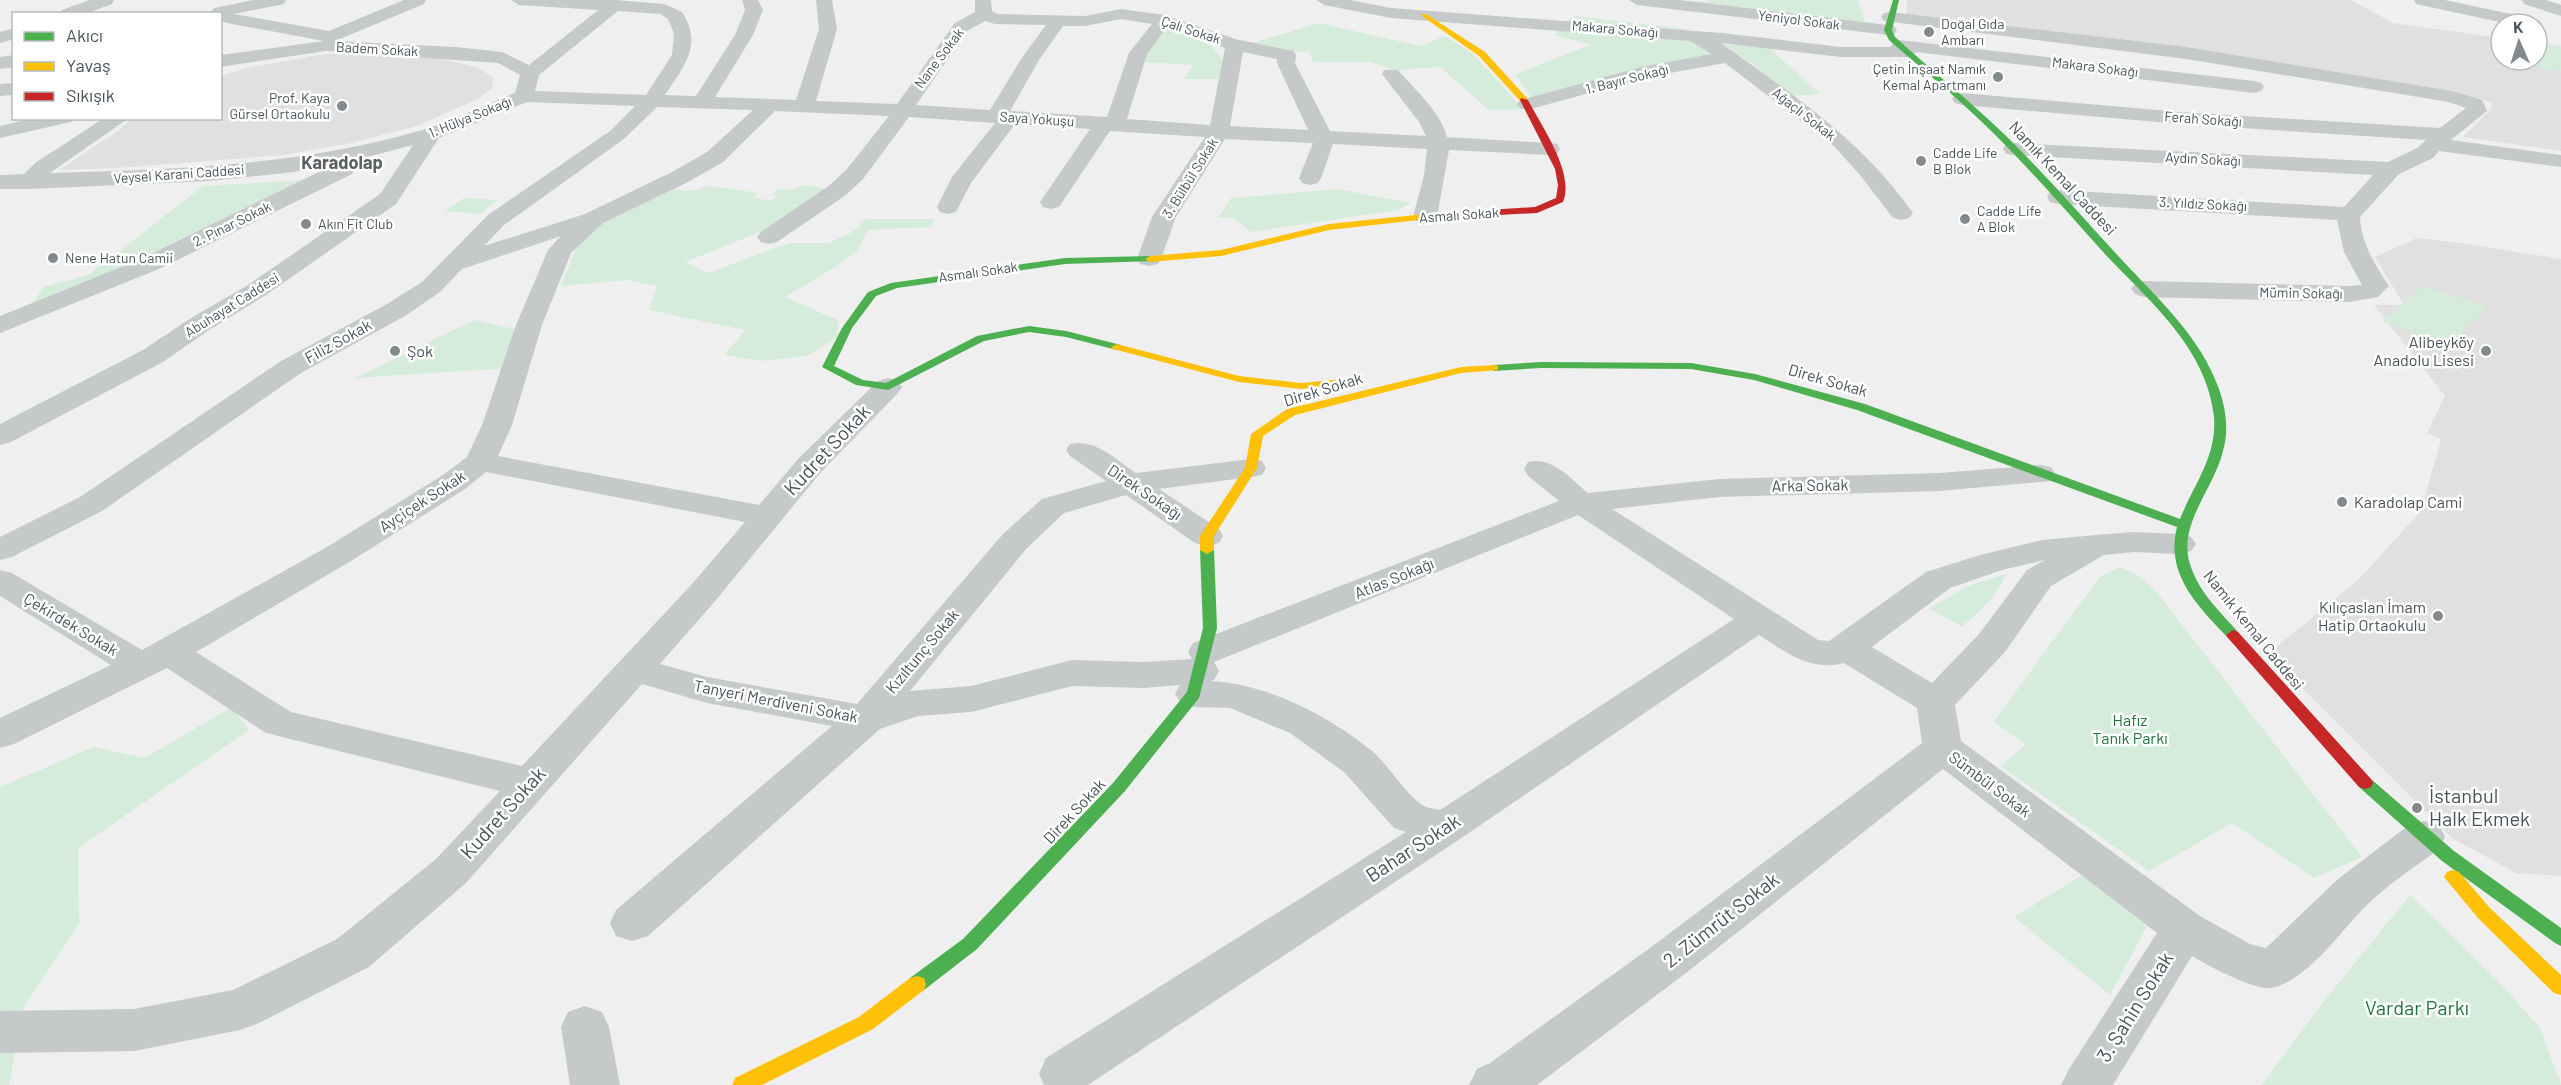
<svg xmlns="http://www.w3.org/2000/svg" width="2561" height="1085" viewBox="0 0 2561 1085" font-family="Barlow,sans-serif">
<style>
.education{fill:#e1e0e1}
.green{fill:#d5ecda}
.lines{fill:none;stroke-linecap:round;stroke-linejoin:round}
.street{fill:#c6c9ca;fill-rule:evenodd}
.fast{fill:#4caf50;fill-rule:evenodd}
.slow{fill:#ffc107;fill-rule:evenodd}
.jam{fill:#c62828;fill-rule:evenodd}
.poi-dot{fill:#828a8e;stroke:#fff;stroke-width:2}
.labels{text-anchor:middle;stroke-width:5;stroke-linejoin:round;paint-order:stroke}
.far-street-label{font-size:14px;fill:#485459;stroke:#fff}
.far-poi-label{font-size:14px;fill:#485459;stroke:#fff;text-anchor:start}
.street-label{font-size:16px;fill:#485459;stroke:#fff}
.poi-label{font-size:16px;fill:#485459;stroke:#fff;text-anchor:end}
.park-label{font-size:16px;fill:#1f743c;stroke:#fff}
.far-district-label{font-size:18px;font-weight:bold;fill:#5b5f62;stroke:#fff}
.near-street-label{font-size:20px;fill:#485459;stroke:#fff}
.near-poi-label{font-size:20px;fill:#485459;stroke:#fff;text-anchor:start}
.near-park-label{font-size:20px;fill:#1f743c;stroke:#fff}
</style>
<rect width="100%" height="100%" fill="#efefef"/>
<g class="education">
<path d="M1907 0H2351L2393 23 2501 38V60H2537V43L2561 46V151L2463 137 2491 109 2492 104 2485 100 2209 52 1906 15Z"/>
<path d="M325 54 393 55 441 59 476 67 493 77 492 88 478 99 417 126 351 143 283 155 118 168 59 170 118 131 131 119 220 118 221 76 242 69Z"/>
<path d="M2417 238 2468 244 2561 259V876L2516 873 2452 838 2268 654 2360 578 2421 511 2441 439 2427 433 2445 396 2374 305H2404L2375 257Z"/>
</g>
<g class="green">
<path d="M1672 0 1707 2V0H1858L1865 23Z"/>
<path d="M1576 16 1686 29V33L1563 23Z"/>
<path d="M1319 23 1420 46 1446 36 1474 55 1523 109 1489 110 1440 67 1394 70 1370 62H1313L1310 53 1249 44Z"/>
<path d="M1166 27 1210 45 1227 64 1218 79H1185L1193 65 1143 62 1144 52Z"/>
<path d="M1560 28 1687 38 1718 57 1533 100 1515 74 1590 45 1555 35Z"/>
<path d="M1723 44 1768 47 1820 94 1787 96 1758 68Z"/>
<path d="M2537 44 2561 47V71L2518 64V60H2537Z"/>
<path d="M303 180 221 226 27 311 44 287 90 274 203 186Z"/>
<path d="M802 185 830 189 773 227 685 262 708 273 789 243H829L854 231 866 219H934L932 227 868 230 858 250 837 266 785 297 838 320 837 337 807 356 760 361 725 355 745 330 649 310 657 286 627 280 561 286 578 244 596 222 667 188 691 191 710 186 759 193 753 197 771 201 777 196 771 195 778 189 790 190Z"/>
<path d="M1337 189 1411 203 1398 210 1251 232 1234 218 1218 217 1231 198Z"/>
<path d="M464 198 498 200 480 214 445 211Z"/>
<path d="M2423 286 2488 307 2449 344 2382 322Z"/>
<path d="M474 320 524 331 510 368 355 378Z"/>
<path d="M2120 567 2139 576 2158 594 2362 857 2314 878 2232 823 2149 871 2001 766 2026 744 1993 722 2100 577Z"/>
<path d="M2006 574C1997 595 1980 613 1962 626L1929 609 1968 586Z"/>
<path d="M232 707 249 730 78 848 79 924 23 1008 9 1085H0V787L94 747 145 758Z"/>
<path d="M2082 875 2147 926 2110 995 2014 917Z"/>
<path d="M2410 895 2498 981 2540 1028 2561 1085H2262L2317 1010Z"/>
</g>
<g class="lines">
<g class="street">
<path d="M90 0H114L112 4 85 14H60L62 10Z"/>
<path d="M253 0H286L284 4 234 14 329 31 404 0H426L424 4 335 41 456 47 502 52 529 65 598 10 519 5 511 0H615L664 4 682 12C704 45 683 67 665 95L696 96 735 35 745 10 742 0H758L763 10 753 35 715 97 796 100 819 29 816 0H832L837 29 816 101 897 104 955 23 975 12V0H991L992 11 998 14 1085 16 1121 9 1164 15 1239 40 1294 51 1296 55 1295 63 1330 131 1426 136 1419 122 1382 74 1384 70H1398C1414 89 1441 112 1447 137L1549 143 1557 144 1560 149 1557 154 1549 155 1449 150 1437 217 1433 222 1425 224 1417 222 1413 217 1424 175 1427 149 1333 144 1321 178 1318 183 1310 185 1302 183 1299 178 1313 143 1225 139 1176 217 1161 259 1158 264 1149 266 1140 264 1137 259 1152 217 1205 137 1110 131 1059 207 1051 209 1043 207 1040 202 1090 129 1015 124 971 183 956 212 948 214 940 212 937 207 952 177 995 123 909 117 863 179 846 195 777 242 769 244 761 242 757 237 761 232 830 185 847 169 889 116 775 111 723 162 688 182 603 223 571 253 542 325 512 425 498 456 759 505 799 458 878 381 888 378 898 381 902 387 898 393 821 472 716 600 660 664 707 677 857 704 1003 534 1042 499 1106 481 1070 456 1066 450 1070 444C1095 438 1116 460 1136 473L1251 459 1262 461 1266 468 1262 475 1251 477 1159 489 1219 529 1223 536 1219 543 1207 546 1195 543 1126 495 1064 513 1027 548 910 691 971 686 1072 660 1144 662 1192 659 1188 652 1193 643 1559 501 1528 476 1524 469 1528 462C1552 456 1570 478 1588 493L1719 479 1939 473 2040 465 2051 467 2055 474 2051 481 1939 491 1719 497 1612 509 1818 640 1829 641 1926 572 1980 555 2042 540 2096 535 2134 532 2179 534 2191 537 2196 544 2191 551 2179 554 2134 552 2104 555 2051 586 2005 652 1955 705 1961 741 2200 916 2250 944 2266 948 2338 879 2409 825 2424 821 2439 825 2445 837 2439 849C2415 867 2388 884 2367 905 2340 931 2309 980 2271 988 2255 991 2207 965 2192 956L2113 1085H2061L2069 1069 2157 933 1943 769 1686 973 1537 1085H1469L1477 1069 1490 1063 1654 945 1922 743 1917 708 1844 663C1811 672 1786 653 1759 635L1460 839 1088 1085H1044L1039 1074 1046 1058 1406 832 1394 828 1344 772 1290 733 1230 708 1194 707 1181 703 1175 694 1180 685 1144 688 1072 686 971 712 918 716 880 729 648 936 632 941 616 936 610 923 616 910 832 726 707 703 642 684 466 883 369 967 257 1024 240 1030 134 1051 0 1053V1011L134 1009 233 990 337 939 436 859 500 791 266 733 167 668 14 744 0 748V718L111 665 0 596V570L12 573 142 650 327 547 443 475 467 457 482 425 516 325 548 250 561 236 462 269 440 292 405 316 301 373 102 511 12 557 0 560V537L80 497 281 361 387 304 422 282 488 215 610 131 635 106 527 102 439 138 396 204 266 295 209 330 163 362 11 442 0 445V424L143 350 191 318 248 285 380 194 413 145 356 160 359 164 352 174 159 269 0 333V316L141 259 337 163 294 172 209 181 29 189H0V175L24 174 35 163 104 118H129L50 173C176 169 300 166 422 130 453 121 484 105 515 93L520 75 498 63 326 51 220 67V55L324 41 227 23 220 21V14L211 12 214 8ZM618 11 660 14 668 19 674 34 672 55 646 95 535 91 539 75ZM1121 19 1152 24 1129 53 1107 117 1010 111 1039 60 1063 26H1085ZM985 21 995 24 1046 25 1021 59 990 110 916 105 967 31ZM1167 27 1225 48 1210 125 1127 119 1147 54ZM1243 52 1277 59V63L1308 130 1230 126ZM657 107 753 110 707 152 672 172 585 214 484 246 504 225 624 139ZM486 472 745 522 692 584 522 766 291 712 196 652 351 561 465 489ZM1578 515 1734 619 1440 810C1435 809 1427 808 1422 805 1403 791 1390 767 1372 751 1329 716 1265 683 1210 681L1214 680 1219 671 1214 662ZM2045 560 2027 570 1979 634 1932 683 1872 647 1950 588 2002 570Z"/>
<path d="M1316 0H1350L1391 8 1722 33 1841 47H1891L1893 41 1899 40 2254 81 2261 83 2264 87 2261 91 2254 93 1916 52 1913 56 1907 57H1841L1721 43C1793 95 1861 139 1913 213L1909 218 1901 220 1893 218 1860 175 1834 146 1725 63 1648 77 1527 110 1520 108 1517 104 1520 100 1646 66 1712 54 1690 41 1391 18 1324 5Z"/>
<path d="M1629 0H1679L1888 25 1894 26 1897 30 1894 34 1888 35 1637 5Z"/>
<path d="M2414 0H2445L2539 20 2542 24 2537 28V24H2509L2416 4Z"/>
<path d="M2522 0H2546L2561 5V16L2524 4Z"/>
<path d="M1890 12 2186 47 2452 91 2482 100 2487 111 2451 140 2561 155V167L2439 151 2433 158 2399 174 2360 217C2361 243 2375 265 2389 286L2378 297 2349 302 2144 297 2135 294 2131 289 2135 284 2144 281 2349 286 2362 285 2344 252 2337 220 2058 204 2050 202 2047 197 2050 192 2058 190 2344 207 2373 175 2014 155 2006 154 2003 149 2006 144 2014 143 2388 162 2417 148 2426 140 2180 124 1962 105 1955 103 1952 99 1955 95 1962 93 2180 112 2440 128 2466 108 2449 102 2186 59 1884 21 1881 17 1884 13Z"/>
<path d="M14 28V39L0 43V32Z"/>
<path d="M14 55V67L0 69V57Z"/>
<path d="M14 83V95L0 96V84Z"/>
<path d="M34 118H74L71 122 0 138V126Z"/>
<path d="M585 1006 602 1012 609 1027 620 1085H570L561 1027 568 1012Z"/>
</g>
<g class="fast">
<path d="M1893 0H1899L1892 30 1895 37C1931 70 1969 100 2004 134 2045 174 2082 217 2122 260 2159 300 2200 336 2219 389 2226 409 2229 431 2223 451 2213 492 2174 527 2192 570 2201 594 2221 613 2238 632L2240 635 2238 638H2228C2198 606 2165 575 2177 527L1857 410 1754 380 1691 369 1541 368 1494 371 1488 368 1494 365 1541 362 1691 363 1755 374 1865 404 2180 519C2194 484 2217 457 2214 417 2207 348 2149 301 2105 254 2065 210 2027 165 1984 124 1954 95 1921 68 1889 40L1884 30Z"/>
<path d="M1150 256 1155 259 1154 261 1065 264 897 288 876 296 852 328 834 366 863 380 886 383 977 336 1029 326 1066 331 1121 345V349L1117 350 1066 337 1029 332 984 341 888 390 856 385 822 367 842 328 868 292 891 283 1065 258Z"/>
<path d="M1207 546 1214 550 1217 628 1199 698 1125 791 977 949 924 990 917 992 910 990 908 984 910 978 963 939 1113 783 1187 692 1203 628 1200 550Z"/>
<path d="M2365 777 2371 779 2454 851 2561 928V946L2555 943 2442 861 2359 787 2357 783 2359 779Z"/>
</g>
<g class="slow">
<path d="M1422 14H1426L1485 52 1527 98V102H1521L1479 56 1422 16Z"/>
<path d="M1425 214 1430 217 1428 219 1329 230 1221 256 1150 262 1145 259 1150 256 1221 250 1329 224Z"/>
<path d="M1117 344 1239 376 1301 383 1344 379 1350 382 1344 385 1301 389 1239 382 1113 349 1111 347Z"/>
<path d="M1494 365 1498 366V370L1461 373 1295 415 1263 436 1257 468 1214 536V550L1207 554 1200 550V536L1245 468 1251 434 1287 409 1461 367Z"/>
<path d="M2453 870 2459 872 2490 908 2561 975V995L2554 993 2478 918 2444 877 2447 872Z"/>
<path d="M917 976 924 978 926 984 924 990 873 1029 762 1085H732L735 1078 859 1017 910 978Z"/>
</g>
<g class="jam">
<path d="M1521 98 1528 100C1542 127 1575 173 1563 202L1537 213 1422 219V215L1425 214 1535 207 1556 198 1558 185 1555 169 1520 100Z"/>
<path d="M2233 630 2238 632 2371 779 2373 783 2371 787 2365 789 2359 787 2228 638 2226 635Z"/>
</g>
</g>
<g class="poi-dot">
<circle cx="1929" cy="32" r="6"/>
<circle cx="1998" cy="77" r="6"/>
<circle cx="342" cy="106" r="6"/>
<circle cx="1921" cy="161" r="6"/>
<circle cx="1965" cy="219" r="6"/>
<circle cx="306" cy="224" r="6"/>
<circle cx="53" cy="258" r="6"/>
<circle cx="395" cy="351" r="6"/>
<circle cx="2486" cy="351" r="6"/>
<circle cx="2342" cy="502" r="6"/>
<circle cx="2438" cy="616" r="6"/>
<circle cx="2417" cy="808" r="6"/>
</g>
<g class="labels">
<g class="far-street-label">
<text transform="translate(1799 20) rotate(7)" y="5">Yeniyol Sokak</text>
<text transform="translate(1615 29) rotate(5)" y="5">Makara Sokağı</text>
<text transform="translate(1191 30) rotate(18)" y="5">Çalı Sokak</text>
<text transform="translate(377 49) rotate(3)" y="5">Badem Sokak</text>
<text transform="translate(939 58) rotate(-53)" y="5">Nane Sokak</text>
<text transform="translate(2095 67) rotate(7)" y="5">Makara Sokağı</text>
<text transform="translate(1627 79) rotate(-14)" y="5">1. Bayır Sokağı</text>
<text transform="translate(1804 114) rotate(38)" y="5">Ağaçlı Sokak</text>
<text transform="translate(470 117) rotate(-22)" y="5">1. Hülya Sokağı</text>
<text transform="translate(1037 119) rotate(4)" y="5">Saya Yokuşu</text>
<text transform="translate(2203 119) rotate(4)" y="5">Ferah Sokağı</text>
<text transform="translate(2203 159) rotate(3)" y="5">Aydın Sokağı</text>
<text transform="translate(179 174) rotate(-4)" y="5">Veysel Karani Caddesi</text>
<text transform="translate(1190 178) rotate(-58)" y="5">3. Bülbül Sokak</text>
<text transform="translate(2203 204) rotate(3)" y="5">3. Yıldız Sokağı</text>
<text transform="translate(1459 215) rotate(-4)" y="5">Asmalı Sokak</text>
<text transform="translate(232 224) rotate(-26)" y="5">2. Pınar Sokak</text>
<text transform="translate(978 272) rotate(-8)" y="5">Asmalı Sokak</text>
<text transform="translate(2301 293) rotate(1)" y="5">Mümin Sokağı</text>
<text transform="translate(232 305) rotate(-32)" y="5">Abuhayat Caddesi</text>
</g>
<g class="far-poi-label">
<text x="1941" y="29">Doğal Gıda<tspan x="1941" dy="16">Ambarı</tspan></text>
<text x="1986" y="74" text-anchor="end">Çetin İnşaat Namık<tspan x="1986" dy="16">Kemal Apartmanı</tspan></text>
<text x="330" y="103" text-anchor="end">Prof. Kaya<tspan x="330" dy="16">Gürsel Ortaokulu</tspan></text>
<text x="1933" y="158">Cadde Life<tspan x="1933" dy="16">B Blok</tspan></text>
<text x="1977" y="216">Cadde Life<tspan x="1977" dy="16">A Blok</tspan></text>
<text x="318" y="229">Akın Fit Club</text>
<text x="65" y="263">Nene Hatun Camii</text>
</g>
<g class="street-label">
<text transform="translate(2063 178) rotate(47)" y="6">Namık Kemal Caddesi</text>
<text transform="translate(338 341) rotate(-29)" y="6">Filiz Sokak</text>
<text transform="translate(1828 380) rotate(16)" y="6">Direk Sokak</text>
<text transform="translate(1323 389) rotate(-17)" y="6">Direk Sokak</text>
<text transform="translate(1810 485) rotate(-1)" y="6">Arka Sokak</text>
<text transform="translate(1145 492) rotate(34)" y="6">Direk Sokağı</text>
<text transform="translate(422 501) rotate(-33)" y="6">Ayçiçek Sokak</text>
<text transform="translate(1394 578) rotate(-22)" y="6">Atlas Sokağı</text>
<text transform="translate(71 624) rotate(31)" y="6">Çekirdek Sokak</text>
<text transform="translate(2254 630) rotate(51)" y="6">Namık Kemal Caddesi</text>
<text transform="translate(922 651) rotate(-50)" y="6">Kızıltunç Sokak</text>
<text transform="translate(776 701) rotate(11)" y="6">Tanyeri Merdiveni Sokak</text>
<text transform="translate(1990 784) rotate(37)" y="6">Sümbül Sokak</text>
<text transform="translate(1074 811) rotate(-47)" y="6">Direk Sokak</text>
</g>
<g class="poi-label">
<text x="2474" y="348">Alibeyköy<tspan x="2474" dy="18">Anadolu Lisesi</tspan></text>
<text x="407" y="357" text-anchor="start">Şok</text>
<text x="2354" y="508" text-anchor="start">Karadolap Cami</text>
<text x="2426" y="613">Kılıçaslan İmam<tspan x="2426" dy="18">Hatip Ortaokulu</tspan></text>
</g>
<g class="park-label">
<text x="2130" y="726">Hafız<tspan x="2130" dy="18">Tanık Parkı</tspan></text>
</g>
<g class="far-district-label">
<text x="342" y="169">Karadolap</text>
</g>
<g class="near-street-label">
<text transform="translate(827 450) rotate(-47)" y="7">Kudret Sokak</text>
<text transform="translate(503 813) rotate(-48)" y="7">Kudret Sokak</text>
<text transform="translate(1413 848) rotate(-33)" y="7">Bahar Sokak</text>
<text transform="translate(1721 920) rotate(-38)" y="7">2. Zümrüt Sokak</text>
<text transform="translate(2135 1007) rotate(-58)" y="7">3. Şahin Sokak</text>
</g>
<g class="near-poi-label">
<text x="2429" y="803">İstanbul<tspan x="2429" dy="23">Halk Ekmek</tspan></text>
</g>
<g class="near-park-label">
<text x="2417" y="1015">Vardar Parkı</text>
</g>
</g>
<rect x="12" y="12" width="210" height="108" fill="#ffffff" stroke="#b6bbbd" stroke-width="1.5"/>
<rect x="24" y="32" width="30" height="9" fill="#4caf50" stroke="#b6bbbd" stroke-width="1.5"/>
<text x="66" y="42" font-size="18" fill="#485459">Akıcı</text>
<rect x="24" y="62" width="30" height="9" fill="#ffc107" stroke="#b6bbbd" stroke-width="1.5"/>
<text x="66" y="72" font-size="18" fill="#485459">Yavaş</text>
<rect x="24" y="92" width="30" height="9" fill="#c62828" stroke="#b6bbbd" stroke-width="1.5"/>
<text x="66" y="102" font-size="18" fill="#485459">Sıkışık</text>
<g transform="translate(2519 42) rotate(357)"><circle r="28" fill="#ffffff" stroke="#b6bbbd" stroke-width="1.5"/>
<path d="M0-4.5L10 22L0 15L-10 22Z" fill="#828a8e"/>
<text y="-9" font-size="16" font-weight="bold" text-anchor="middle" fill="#485459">K</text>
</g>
</svg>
